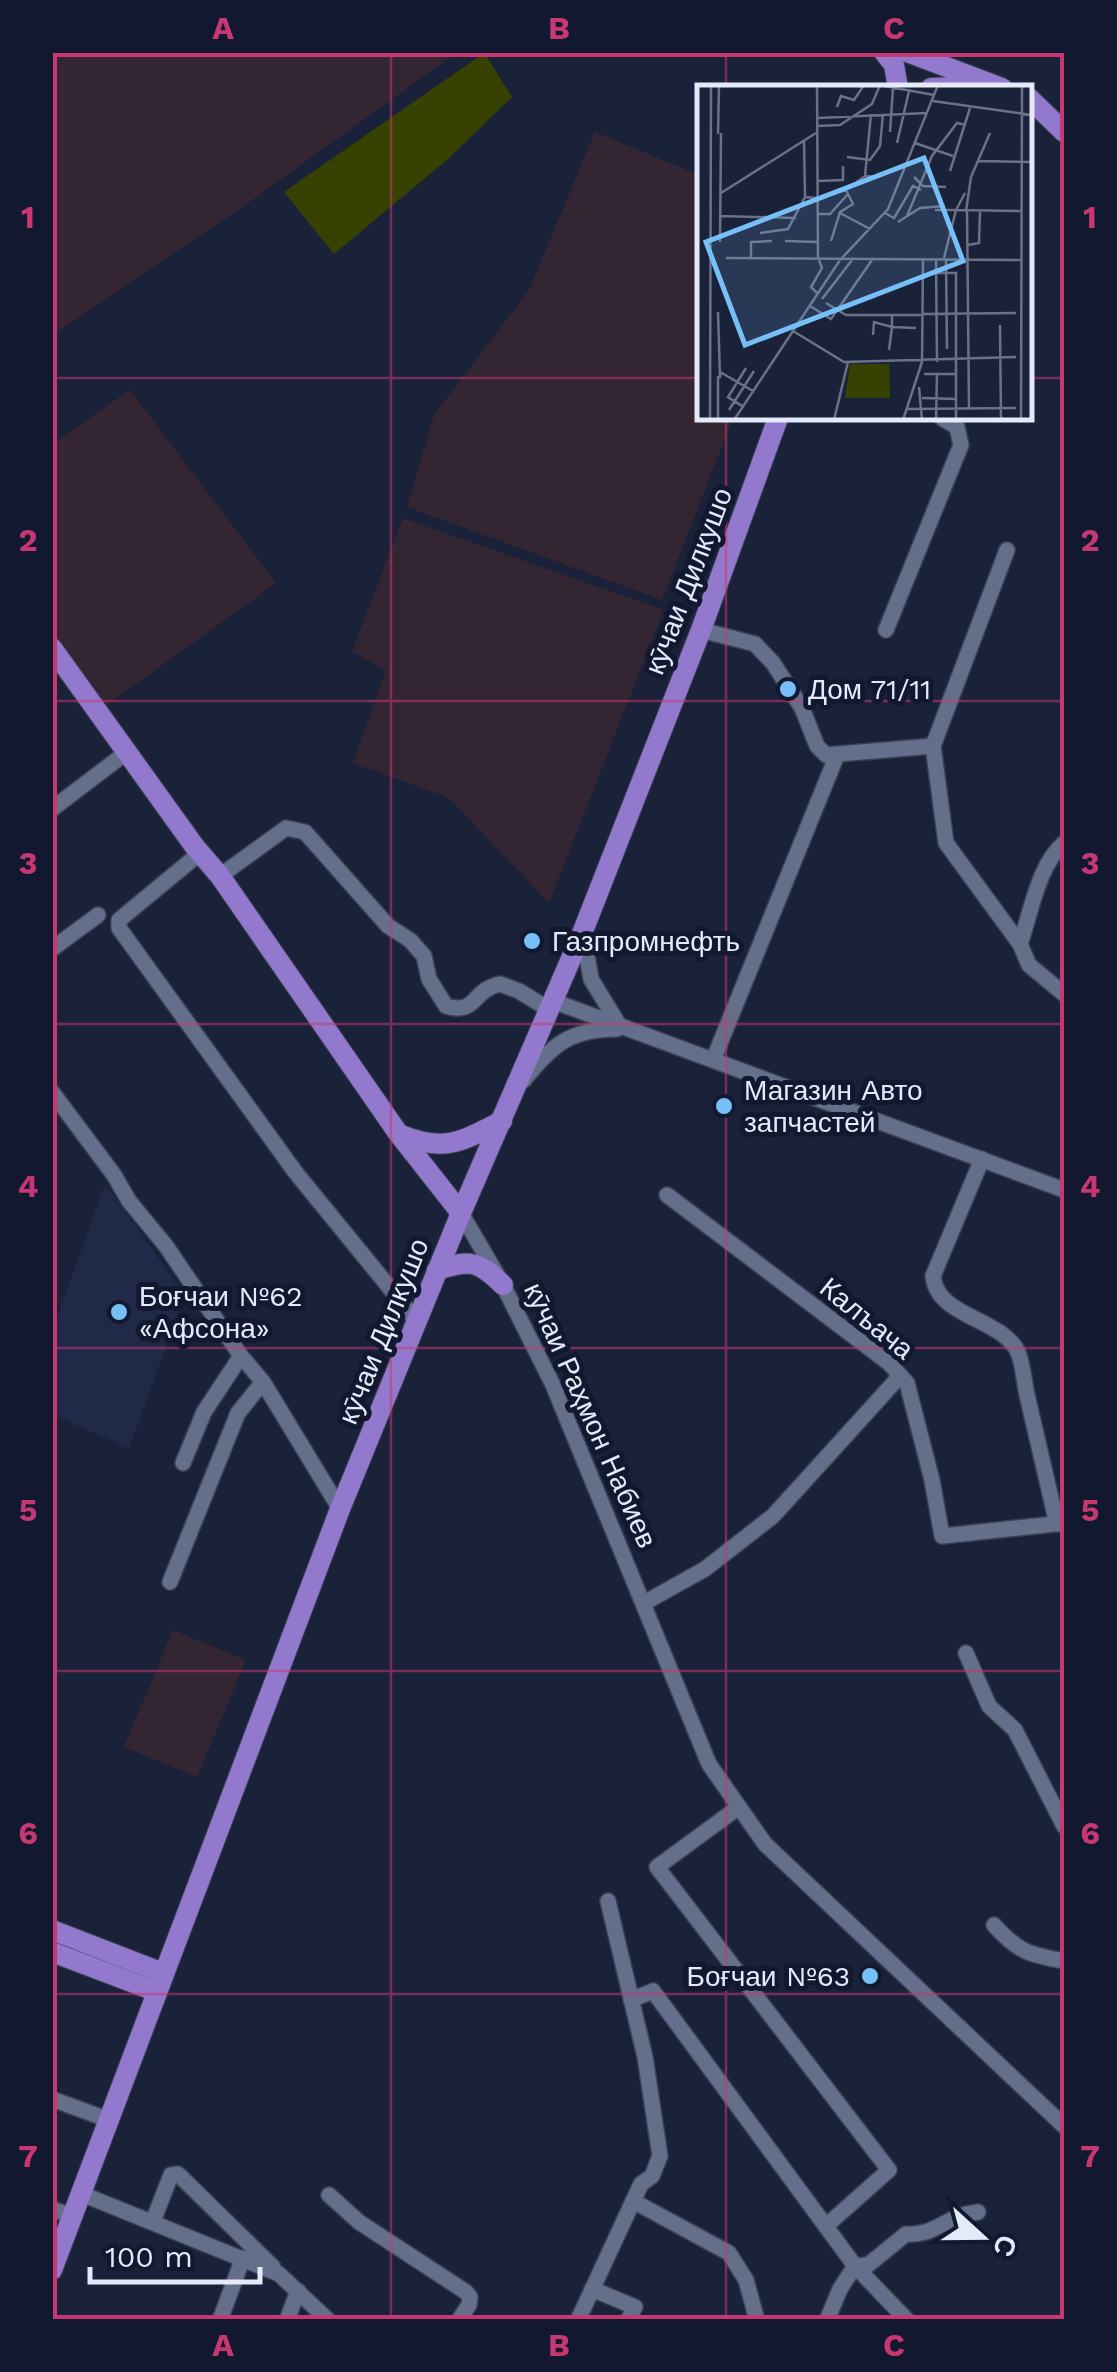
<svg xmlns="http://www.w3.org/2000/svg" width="1117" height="2372" viewBox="0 0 1117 2372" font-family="'Work Sans',sans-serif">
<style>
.industrial{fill:#332532}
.built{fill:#202a48}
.green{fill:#374200}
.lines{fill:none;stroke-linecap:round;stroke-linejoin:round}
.minor-casing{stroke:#3b4054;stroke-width:18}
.major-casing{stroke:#3b4054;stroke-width:22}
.minor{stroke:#646f8b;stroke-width:15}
.major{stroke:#9279ce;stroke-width:20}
.grid{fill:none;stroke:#c73873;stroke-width:2.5;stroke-opacity:0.55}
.poi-dot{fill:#77bff7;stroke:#11182f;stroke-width:4}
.labels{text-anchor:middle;stroke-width:10;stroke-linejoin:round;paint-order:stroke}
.street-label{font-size:28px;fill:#e4eafa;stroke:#11182f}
.poi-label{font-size:28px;fill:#e4eafa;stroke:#11182f;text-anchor:start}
.inset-road{fill:none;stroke:#6b7286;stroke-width:2.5}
.view{fill:#77bff7;fill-opacity:0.15;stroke:#77bff7;stroke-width:5}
.inset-edge{fill:none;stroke:#e4eafa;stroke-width:5}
.neatline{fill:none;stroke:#c73873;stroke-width:4}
.grid-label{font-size:32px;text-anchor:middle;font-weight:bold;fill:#c73873}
</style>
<rect width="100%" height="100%" fill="#1a2239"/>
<g class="industrial">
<path d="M53 52H456V53L241 208 53 335Z"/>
<path d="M595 132 699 175 700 418H733L662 600 407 507 434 415 529 290Z"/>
<path d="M130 390 276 583 104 707 53 633 52 444Z"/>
<path d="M403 518 664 610 549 903 449 798 353 763 386 670 352 652Z"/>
<path d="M173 1630 246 1660 197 1777 124 1747Z"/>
</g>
<path class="built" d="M105 1184 185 1295 129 1448 53 1415V1329Z"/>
<path class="green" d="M484 53 512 97 448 159 334 254 284 192Z"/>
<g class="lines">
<defs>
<g id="minor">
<path d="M1007 550 933 746 946 843 1020 944 1029 965 1064 994"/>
<path d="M701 630 755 644 773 663 802 708 817 746 826 755 933 746"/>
<path d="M886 630 961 445 957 427 942 418"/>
<path d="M52 809 127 752"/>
<path d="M200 853 119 920V928L296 1173 416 1320"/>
<path d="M220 876 286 828 305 832 388 926 410 940 424 956 429 979 446 1006C478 1015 471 990 500 984L519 991 550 1010"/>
<path d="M583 933 591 979 619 1025"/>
<path d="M1020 944C1031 913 1038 865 1064 843"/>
<path d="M52 949 98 915"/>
<path d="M553 1001 1064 1190"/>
<path d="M714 1058 837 755"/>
<path d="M524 1080C552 1045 570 1029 617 1029"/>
<path d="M52 1092 114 1175 129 1201 166 1246 241 1356 263 1382 340 1509"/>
<path d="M982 1159 933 1276C937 1317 998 1317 1017 1350 1023 1362 1024 1382 1027 1395 1037 1438 1047 1481 1057 1524"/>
<path d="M667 1195 889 1363 907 1383 932 1480 942 1536 1064 1523"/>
<path d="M461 1213 503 1285 553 1385 709 1764 765 1844 1064 2126"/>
<path d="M183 1463 204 1412 241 1356"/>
<path d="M170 1582 238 1413 263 1382"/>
<path d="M644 1603 705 1569 773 1516 900 1376"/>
<path d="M966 1653 989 1706 1015 1730 1064 1826"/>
<path d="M739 1807 657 1867 889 2170 826 2226"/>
<path d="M994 1925C1018 1952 1030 1955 1064 1961"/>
<path d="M631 2000 653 1991 855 2266 907 2320"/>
<path d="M52 2099 109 2120"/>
<path d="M82 2194 279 2274 328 2320"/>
<path d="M329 2195 359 2222 466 2292 470 2297 469 2305 459 2320"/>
<path d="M633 2201 729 2253 746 2280 757 2320"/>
<path d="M52 2209 73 2216"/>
<path d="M153 2221 171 2175 178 2174 273 2267"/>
<path d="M592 2289 635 2307 628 2320"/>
<path d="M220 2320 243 2258"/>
<path d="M287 2320 298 2291"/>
<path d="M578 2320 641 2184 652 2176 660 2156 645 2057 608 1901"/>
<path d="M827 2320 840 2289 855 2266 868 2265 906 2234C937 2236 944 2216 978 2212"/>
</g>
<g id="major">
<path d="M884 52 894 65 898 88"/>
<path d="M907 52 1002 88"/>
<path d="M931 88 957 87"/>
<path d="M1030 99 1064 132"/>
<path d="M52 648 195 847 220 876 398 1133 461 1213"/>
<path d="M401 1135C446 1153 462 1141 502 1121"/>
<path d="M437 1270C471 1259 478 1261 503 1285"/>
<path d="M52 1930 163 1973"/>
<path d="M52 1952 155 1991"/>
<path d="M52 2270 340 1509 461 1213 583 931 701 630 778 418"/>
</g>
</defs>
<use href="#minor" class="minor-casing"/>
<use href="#major" class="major-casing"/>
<use href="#minor" class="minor"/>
<use href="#major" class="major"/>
</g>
<path class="grid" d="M391 52V2320M726 52V88M52 378H700M1030 378H1064M726 418V2320M52 701H1064M52 1024H1064M52 1348H1064M52 1671H1064M52 1994H1064"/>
<g class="poi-dot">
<circle cx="788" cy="689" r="10"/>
<circle cx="532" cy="941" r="10"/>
<circle cx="724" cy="1106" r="10"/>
<circle cx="119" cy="1312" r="10"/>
<circle cx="870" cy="1976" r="10"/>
</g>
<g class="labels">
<g class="street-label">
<text transform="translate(688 581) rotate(-69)" y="10">кӯчаи Дилкушо</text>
<text transform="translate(867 1318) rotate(39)" y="10">Калъача</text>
<text transform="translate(383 1331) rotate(-68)" y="10">кӯчаи Дилкушо</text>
<text transform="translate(591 1415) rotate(66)" y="10">кӯчаи Раҳмон Набиев</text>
</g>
<g class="poi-label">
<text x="808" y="699">Дом 71/11</text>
<text x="552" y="951">Газпромнефть</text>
<text x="744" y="1100">Магазин Авто<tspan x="744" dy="32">запчастей</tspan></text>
<text x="139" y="1306">Боғчаи №62<tspan x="139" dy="32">«Афсона»</tspan></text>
<text x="850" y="1986" text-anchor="end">Боғчаи №63</text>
</g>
</g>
<g transform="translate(697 85)">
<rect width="335" height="335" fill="#1a2239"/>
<path d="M153 279H192L193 313H148Z" fill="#374200"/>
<path class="inset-road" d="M120 0 121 173M182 0 237 10M236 16 335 30M140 22 144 11 157 15 167 0M121 33 230 28M120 41 143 40 175 19 183 0M193 47 196 3M21 49 22 0M107 56 108 112M200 58 212 6M218 58 256 71M150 72 173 75 183 61 186 29M281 76 335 77M253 86 273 23M168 91 181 92 209 80M217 92 226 101 249 102M120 96 146 95V81M24 108 119 48M120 114 149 105M238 125H259L268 108M269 126 274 92 293 48M270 126 272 323M143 128 173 144M188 128 197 133 216 101 224 105M120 129H133L151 109M23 131 99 133M210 131 235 71 260 38 269 40M201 137 223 123 248 121M63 148 91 144 108 112 120 113M88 156 120 157M134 156 143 127 156 119 149 105 168 91 174 29M23 157 24 48M271 160 282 158 283 126M54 172V157L75 156M29 173 325 175M247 173 259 125 325 126M144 174 191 124 241 0M239 175 240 277M249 175 250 264M239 188H259V335M120 208 114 202 125 183 122 175M125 214 155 175M129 218 149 230H224M113 221 134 234 175 175M21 227 23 293M226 229 319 228M195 230V242L219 243M303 240 304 335M96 246 147 277 319 272M176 250 177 237 195 242 192 265M23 287 56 306M227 289H259M21 291V335M222 302 225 335M225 313 259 314M45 321 31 312 49 283M210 324 319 323M32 325 57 286M13 335 14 0M37 335 143 175M137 335 151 277M206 335 225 277 226 175M239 335 240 289M324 335 325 0"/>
<path class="view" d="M227 73 266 176 48 260 9 157Z"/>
<rect width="335" height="335" class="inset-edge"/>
</g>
<rect width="1117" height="2372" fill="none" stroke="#11182f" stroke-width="110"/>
<g transform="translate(982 2237) rotate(111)" stroke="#11182f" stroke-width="8" paint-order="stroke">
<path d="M0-8L18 38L0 25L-18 38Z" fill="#e4eafa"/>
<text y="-15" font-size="28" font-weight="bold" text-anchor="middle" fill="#e4eafa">С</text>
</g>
<path d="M90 2267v15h170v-15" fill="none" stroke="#e4eafa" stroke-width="5"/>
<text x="105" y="2267" font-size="30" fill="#e4eafa" stroke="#11182f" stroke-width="8" paint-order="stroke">100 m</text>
<rect x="55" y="55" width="1007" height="2262" class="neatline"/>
<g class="grid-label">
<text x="223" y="39">A</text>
<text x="559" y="39">B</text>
<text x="894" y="39">C</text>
<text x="28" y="228">1</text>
<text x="1090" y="228">1</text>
<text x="28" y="551">2</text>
<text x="1090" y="551">2</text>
<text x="28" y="874">3</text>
<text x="1090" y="874">3</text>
<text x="28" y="1197">4</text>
<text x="1090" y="1197">4</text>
<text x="28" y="1521">5</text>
<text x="1090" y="1521">5</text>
<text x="28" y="1844">6</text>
<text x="1090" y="1844">6</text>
<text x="28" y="2167">7</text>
<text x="1090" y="2167">7</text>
<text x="223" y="2356">A</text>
<text x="559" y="2356">B</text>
<text x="894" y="2356">C</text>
</g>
</svg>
